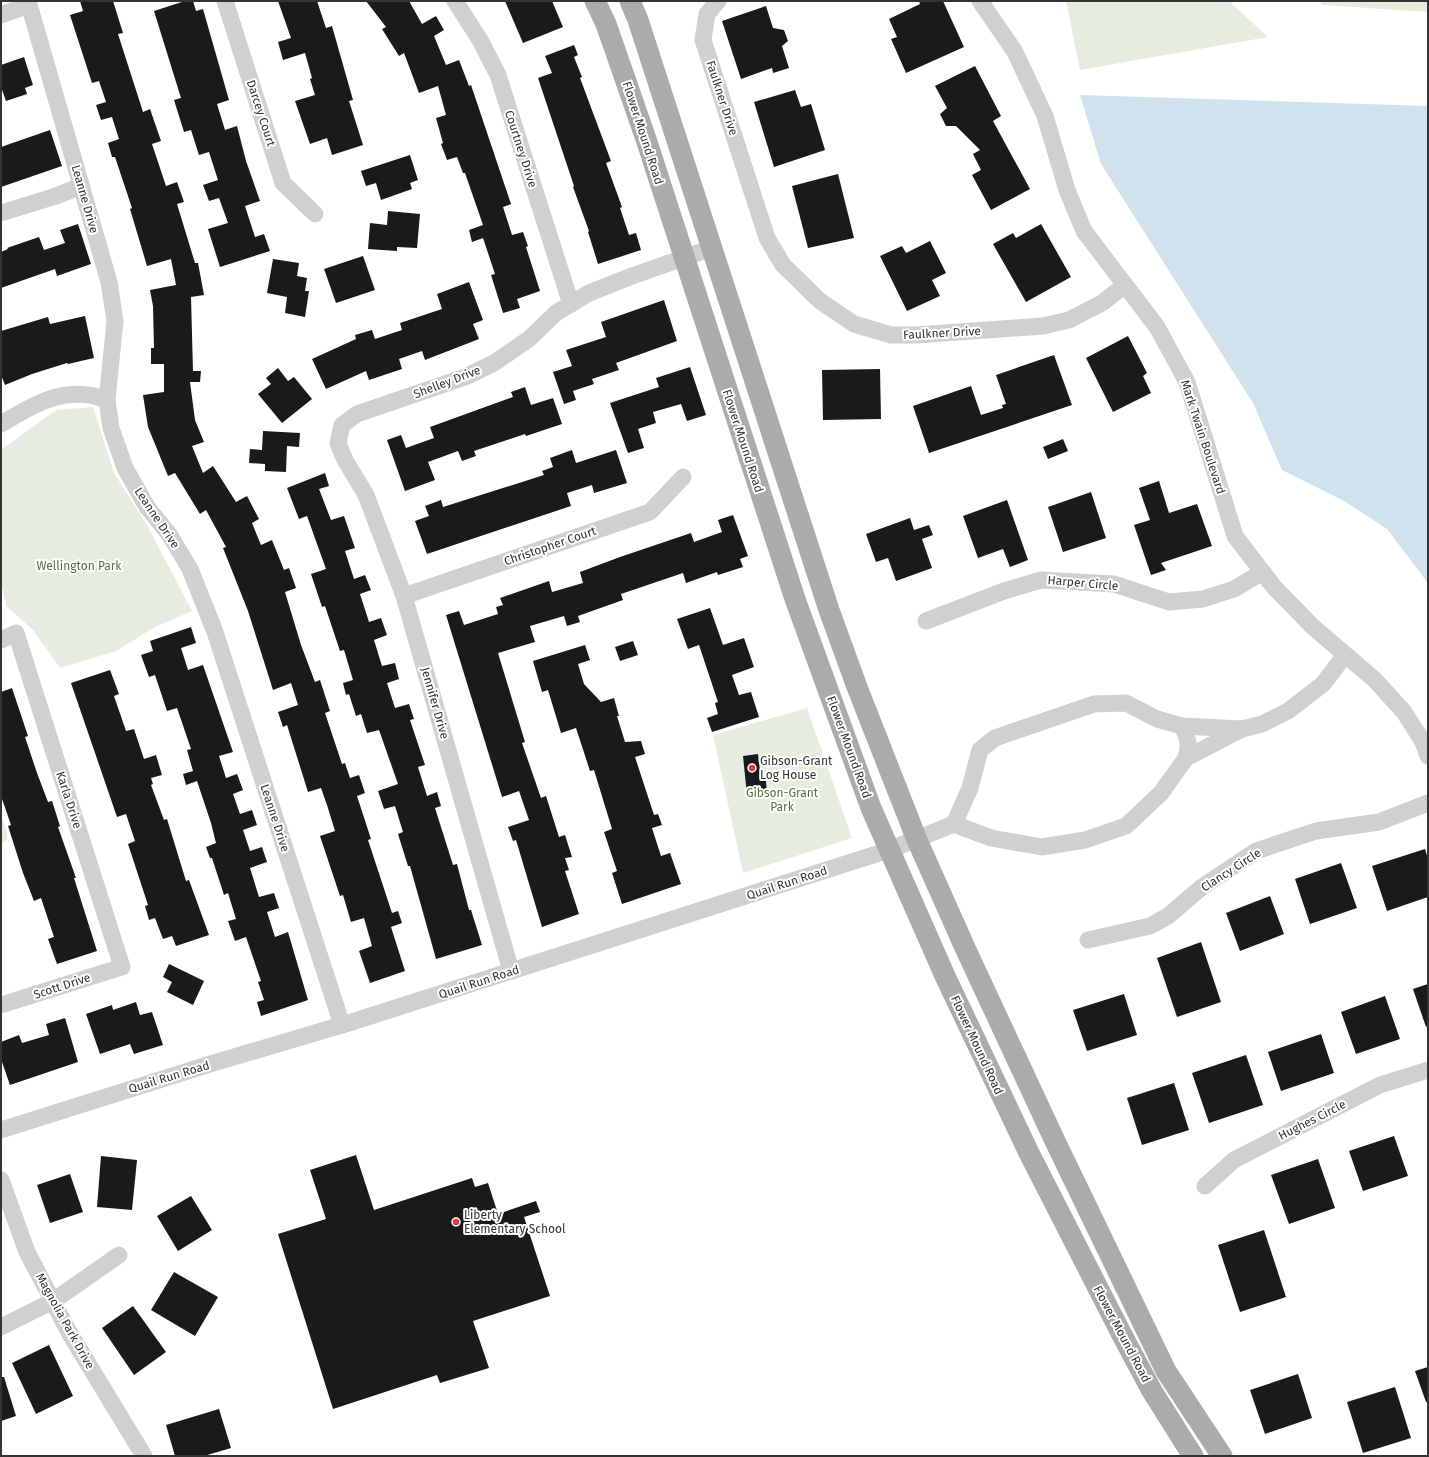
<svg xmlns="http://www.w3.org/2000/svg" width="1429" height="1457" viewBox="0 0 1429 1457" font-family="'Fira Sans',sans-serif">
<style>
.green{fill:#e6ecdf}
.water{fill:#cfe2ee}
.building{fill:#1a1a1a}
.lines{fill:none;stroke-linecap:round;stroke-linejoin:round}
.minor{stroke:#d0d0d0;stroke-width:17}
.major{stroke:#ababab;stroke-width:21}
.poi-dot{fill:#e63946;stroke:#fff;stroke-width:1.5}
.labels{text-anchor:middle;stroke-width:4;stroke-linejoin:round;paint-order:stroke}
.street-label{font-size:12px;fill:#333;stroke:#fff}
.park-label{font-size:12px;fill:#56703f;stroke:#fff}
.poi-label{font-size:12px;fill:#333;stroke:#fff;text-anchor:start}
</style>
<rect width="100%" height="100%" fill="#fff"/>
<g class="green">
<path d="M1066 1H1229L1268 37 1080 70Z"/>
<path d="M1320 1H1428V12L1322 5Z"/>
<path d="M93 407 114 473 147 525 192 611 155 627 116 651 60 668 33 630 6 606 1 581V450L56 410Z"/>
<path d="M807 708 852 838 743 873 713 735Z"/>
<path d="M1 816 7 831V840L1 844Z"/>
</g>
<path class="water" d="M1080 95 1428 106V583L1387 529 1344 501 1282 470 1253 403 1101 164Z"/>
<g class="building">
<path d="M80 1H113L123 33 118 34 143 112 150 109 161 141 152 144 166 186 177 182 184 202 177 204 195 263H198L204 295 191 297 193 371H201L200 382H190L195 420 204 442 192 446 203 473 213 466 236 502 247 496 259 519 252 523 261 545 272 540 284 570 289 568 296 588 285 592 301 645 315 682 320 680 330 711 325 713 342 764 345 763 350 778 359 775 365 793 357 796 371 839 368 840 392 913 398 911 402 923 391 927 405 971 370 983 359 951 372 946 364 918 351 922 343 895 340 896 320 836 335 831 327 805 321 788 308 792 287 725 283 727 278 712 298 705 291 683 273 690 248 611 223 548 226 547 206 510 200 514 175 473 168 476 148 427 143 395 164 392V364H151V348H154L153 306 150 290 176 285 171 259 147 266 130 209 132 208 115 157H112L108 143 119 139 112 117 101 120 96 105 106 102 99 81 92 83 70 15 83 11Z"/>
<path d="M185 1H193L196 11 203 9 229 100 217 104 225 130 237 126 246 161 260 201 245 206 255 237 264 234 270 251 220 267 208 229 228 223 219 198 209 201 203 185 218 180 209 152 199 155 191 130 184 132 174 100 181 98 154 11Z"/>
<path d="M278 1H317L326 28 332 26 353 100 349 101 363 145 332 155 327 138 310 144 295 101 315 95 310 79 312 78 305 53 283 60 278 42 291 38Z"/>
<path d="M366 1H409L422 24 436 16 444 30 434 36 446 65 459 60 469 86 471 85 511 204 503 207 512 235 523 232 528 246 526 247 540 291 517 299 520 308 503 313 491 275 495 274 483 238 472 242 469 230 483 225 465 173H463L457 157 447 160 441 144 443 143 436 118 446 115 438 86 419 93 404 53 399 56 382 29 386 27Z"/>
<path d="M505 1H552L563 27 523 43Z"/>
<path d="M919 1H943L964 47 906 73 891 39 897 37 889 19 920 4Z"/>
<path d="M766 6 773 28 784 30 788 41 782 46 789 68 773 73 772 68 741 79 722 21Z"/>
<path d="M574 45 578 55 574 57 582 77 580 78 611 161 606 163 622 207 620 208 629 235 636 233 641 250 598 264 588 232 589 231 573 187 574 186 538 78 552 73 545 56Z"/>
<path d="M24 57 33 85 25 88 27 94 6 101 1 87V65Z"/>
<path d="M975 66 1001 116 993 121 1030 189 991 210 972 175 981 170 973 154 980 150 956 126H946L940 114 947 108 935 86Z"/>
<path d="M795 90 801 107 811 104 825 150 774 167 754 102Z"/>
<path d="M50 130 62 166 1 187V147Z"/>
<path d="M410 155 418 180 410 183 412 189 381 200 376 183 366 186 361 171Z"/>
<path d="M838 174 854 238 808 248 792 186Z"/>
<path d="M388 211 420 214 417 248 397 247V251L368 249 370 223 387 225Z"/>
<path d="M78 224 91 264 57 276 55 269 1 288V252L8 249 7 248 39 237 44 250 65 243 60 230Z"/>
<path d="M1041 224 1071 277 1026 302 993 244 1013 233 1016 238Z"/>
<path d="M930 241 946 273 932 280 940 296 907 311 880 256 902 246 906 253Z"/>
<path d="M363 256 375 290 336 303 324 269Z"/>
<path d="M273 259 299 263 297 276 307 278 305 291H309L305 317 285 313 287 297 267 293Z"/>
<path d="M469 282 483 320 473 324 479 339 425 360 422 351 399 359 402 369 369 380 366 371 326 389 312 359 356 339 355 335 372 330 375 339 402 330 400 323 442 309 437 294Z"/>
<path d="M664 300 677 341 616 363 619 370 592 379 594 384 573 391 576 400 564 404 553 372 572 366 566 350 606 337 601 322Z"/>
<path d="M85 316 94 358 68 364 67 363 32 374 5 385 1 375V331L48 317 50 324Z"/>
<path d="M1128 336 1147 373 1143 376 1151 393 1113 412 1086 358Z"/>
<path d="M1054 355 1072 405 929 453 913 406 971 386 981 415 1003 408 1002 405 1006 404 996 375Z"/>
<path d="M690 367 706 415 687 421 681 404 653 412 656 423 638 429 644 448 628 453 610 403 659 387 656 378Z"/>
<path d="M278 368 288 381 294 377 312 399 282 423 258 394 271 384 266 378Z"/>
<path d="M880 369 881 419 823 420 822 370Z"/>
<path d="M525 387 531 405 553 398 562 424 526 436 525 434 474 451 476 456 462 461 458 451 428 462 435 480 405 491 387 440 401 435 406 448 434 438 430 427 513 397 511 392Z"/>
<path d="M263 431 300 433 299 447 287 446 286 472 265 471V464L249 463 250 449 262 450Z"/>
<path d="M1063 439 1068 451 1048 459 1043 447Z"/>
<path d="M572 450 576 463 616 450 627 483 594 493 592 485 567 493 571 506 427 554 415 521 429 516 425 506 441 500 443 507 544 475 542 471 553 467 550 458Z"/>
<path d="M325 473 329 486 319 489 331 520 344 516 355 548 345 551 354 579 365 575 371 590 360 594 369 622 381 618 387 635 374 640 382 666 395 663 399 679 387 683 395 708 409 704 414 719 410 720 425 765 418 767 427 796 437 792 441 806 435 808 453 865 457 864 469 910H471L482 945 436 959 410 866H408L398 834 403 832 395 806 384 809 378 791 398 784 379 730 367 733 361 714 356 716 349 694 346 695 343 683 353 680 344 650 340 651 325 606 322 607 311 574 326 569 307 516 299 519 287 488Z"/>
<path d="M1159 481 1169 513 1197 504 1212 546 1161 563 1166 570 1151 575 1134 525 1150 520 1139 488Z"/>
<path d="M1091 492 1106 538 1063 552 1048 507Z"/>
<path d="M1007 500 1028 560 1010 567 1003 549 978 558 963 516Z"/>
<path d="M733 515 748 556 740 559 743 567 718 575 717 572 686 583 683 573 621 594 623 600 578 616 580 622 567 626 564 616 530 626 535 642 498 653 525 742 522 743 541 798 546 796 559 837 565 835 572 857 565 858 569 870 565 871 579 914 542 927 516 840 513 841 508 827 529 820 519 791 502 797 446 615 459 611 464 625 498 614 496 607 503 605 500 598 549 581 552 592 583 583 580 572 620 557 691 533 694 542 722 532 718 520Z"/>
<path d="M910 518 914 530 929 525 933 535 922 539 932 568 896 581 888 558 876 562 866 534Z"/>
<path d="M710 608 723 645 744 638 754 667 732 675 739 695 751 692 759 717 712 732 707 718 718 714 715 703 718 702 699 645 688 649 677 619Z"/>
<path d="M191 627 196 643 181 648 188 670 203 665 233 752 219 756 226 778 237 774 243 790 233 794 240 814 252 810 257 825 243 830 250 851 262 847 267 862 250 868 259 897 274 893 279 908 267 912 275 937 288 932 308 1000 261 1016 257 1002 264 1000 258 982 261 981 246 937 235 941 228 921 236 919 228 893 224 895 212 858H210L206 847 216 843 211 823 197 781 186 785 183 774 193 771 187 750 191 749 177 708 167 711 155 675 149 677 141 655 153 651 150 641Z"/>
<path d="M633 641 638 655 620 661 615 647Z"/>
<path d="M585 645 590 660 578 664 584 684 601 702 614 698 619 716H617L625 742 641 741 645 754 635 757 654 815 658 814 662 825 652 828 661 856 670 853 681 884 622 904 612 873 617 871 604 832 612 829 594 770 590 771 576 728 561 733 548 690 542 692 533 661Z"/>
<path d="M110 670 119 694 114 696 126 731 134 729 144 759 156 755 162 775 151 778 153 784 151 785 164 820 167 819 186 881 189 880 209 935 176 946 172 936 163 939 155 918 149 920 145 906 148 905 128 844 135 841 126 814 117 817 71 683Z"/>
<path d="M12 688 28 736 25 737 37 773 48 802 52 801 60 826 58 827 76 878H74L97 951 57 964 48 939 54 937 41 898 34 901 23 873 8 826 11 825 1 796V692Z"/>
<path d="M758 754 761 780 766 781 767 793 747 795 743 756Z"/>
<path d="M1425 849 1428 859V897L1387 911 1372 866Z"/>
<path d="M1341 863 1357 908 1310 924 1295 879Z"/>
<path d="M1270 896 1284 934 1240 951 1226 913Z"/>
<path d="M1201 942 1221 1002 1177 1017 1157 958Z"/>
<path d="M169 964 204 981 193 1005 167 992 172 982 163 977Z"/>
<path d="M1428 984V1026L1426 1027 1413 989Z"/>
<path d="M1124 994 1137 1035 1087 1051 1073 1010Z"/>
<path d="M1385 996 1400 1039 1356 1054 1341 1012Z"/>
<path d="M136 1002 140 1015 152 1012 163 1045 134 1054 130 1044 100 1054 86 1014 112 1005 113 1010Z"/>
<path d="M65 1018 78 1062 10 1085 1 1059V1042L19 1035 22 1043 49 1035 46 1024Z"/>
<path d="M1321 1034 1334 1073 1281 1091 1268 1052Z"/>
<path d="M1246 1055 1263 1105 1209 1123 1192 1073Z"/>
<path d="M1174 1083 1189 1130 1142 1145 1127 1098Z"/>
<path d="M1394 1136 1408 1176 1363 1191 1349 1151Z"/>
<path d="M356 1155 374 1210 472 1178 475 1187 488 1183 498 1214 536 1201 540 1212 524 1217 550 1296 473 1321 489 1368 440 1383 437 1375 333 1409 278 1234 326 1219 310 1170Z"/>
<path d="M101 1156 137 1160 132 1210 97 1207Z"/>
<path d="M1318 1159 1335 1208 1289 1224 1271 1175Z"/>
<path d="M70 1174 83 1212 50 1223 37 1185Z"/>
<path d="M191 1196 212 1230 178 1251 157 1216Z"/>
<path d="M1264 1230 1286 1297 1240 1312 1218 1245Z"/>
<path d="M174 1272 218 1297 195 1336 151 1310Z"/>
<path d="M133 1306 166 1352 134 1375 102 1328Z"/>
<path d="M49 1345 73 1396 36 1414 12 1363Z"/>
<path d="M1428 1367V1402H1426L1415 1371Z"/>
<path d="M1298 1374 1312 1418 1265 1434 1250 1390Z"/>
<path d="M1 1377H4L16 1416 1 1421Z"/>
<path d="M1395 1387 1411 1438 1363 1453 1347 1402Z"/>
<path d="M219 1409 231 1448 204 1456H175L166 1425Z"/>
</g>
<g class="lines">
<g class="minor">
<path d="M28 1 109 282 115 321 107 400 111 428 125 468 147 507 169 534 190 569 215 632 342 1025"/>
<path d="M225 1 283 183 315 214"/>
<path d="M455 1 480 40 498 75 571 304"/>
<path d="M718 1 707 14 703 40 767 238 783 265 820 301 854 324 891 335H916L1043 326 1069 320 1102 303 1125 285"/>
<path d="M980 1 1015 52 1045 116 1067 190 1084 231 1157 327 1187 382 1235 536 1274 587 1312 626 1375 680 1404 712 1423 742 1428 756"/>
<path d="M1 15 29 5"/>
<path d="M1 213 56 196 81 186"/>
<path d="M1 424C35 404 66 384 107 400"/>
<path d="M404 596 650 512 683 477"/>
<path d="M926 621 1004 591 1041 580 1114 584 1169 602 1203 599 1234 589 1263 572"/>
<path d="M1 640 16 633 122 967 1 1005"/>
<path d="M1182 726C1188 738 1190 745 1186 758"/>
<path d="M954 824 970 788 980 750 995 738 1094 704 1126 703 1157 719 1182 726 1242 729"/>
<path d="M1088 940 1150 926 1168 916 1202 887 1256 851 1316 831 1379 822 1428 803"/>
<path d="M511 971 404 596 366 495 345 460 338 443 342 425 357 414 465 377 494 363 529 339 556 313 589 293 632 276 712 248"/>
<path d="M1 1130 207 1065 355 1021 889 850 954 824 991 838 1042 847 1085 840 1126 826 1161 793 1186 758 1242 729 1262 724 1288 711 1323 684 1345 655"/>
<path d="M1 1180 27 1252 70 1334 144 1456"/>
<path d="M1205 1186 1234 1160 1380 1085 1428 1070"/>
<path d="M1 1327 53 1301 119 1255"/>
</g>
<g class="major">
<path d="M595 1 606 24 646 139 795 599 871 808 945 976 1029 1153 1121 1333 1152 1391 1193 1456"/>
<path d="M630 1 638 20 829 610 857 687 917 840 966 950 1055 1141 1166 1371 1222 1456"/>
</g>
</g>
<g class="poi-dot">
<circle cx="752" cy="768" r="4"/>
<circle cx="456" cy="1222" r="4"/>
</g>
<g class="labels">
<g class="street-label">
<text transform="translate(722 98) rotate(72)" y="4">Faulkner Drive</text>
<text transform="translate(261 113) rotate(72)" y="4">Darcey Court</text>
<text transform="translate(643 133) rotate(72)" y="4">Flower Mound Road</text>
<text transform="translate(521 149) rotate(72)" y="4">Courtney Drive</text>
<text transform="translate(85 199) rotate(74)" y="4">Leanne Drive</text>
<text transform="translate(942 333) rotate(-3)" y="4">Faulkner Drive</text>
<text transform="translate(447 382) rotate(-21)" y="4">Shelley Drive</text>
<text transform="translate(1203 437) rotate(72)" y="4">Mark Twain Boulevard</text>
<text transform="translate(743 441) rotate(72)" y="4">Flower Mound Road</text>
<text transform="translate(157 518) rotate(56)" y="4">Leanne Drive</text>
<text transform="translate(550 546) rotate(-19)" y="4">Christopher Court</text>
<text transform="translate(1083 583) rotate(5)" y="4">Harper Circle</text>
<text transform="translate(435 703) rotate(74)" y="4">Jennifer Drive</text>
<text transform="translate(849 747) rotate(70)" y="4">Flower Mound Road</text>
<text transform="translate(69 800) rotate(72)" y="4">Karla Drive</text>
<text transform="translate(275 818) rotate(72)" y="4">Leanne Drive</text>
<text transform="translate(1231 870) rotate(-33)" y="4">Clancy Circle</text>
<text transform="translate(787 883) rotate(-18)" y="4">Quail Run Road</text>
<text transform="translate(479 982) rotate(-18)" y="4">Quail Run Road</text>
<text transform="translate(62 986) rotate(-18)" y="4">Scott Drive</text>
<text transform="translate(977 1045) rotate(65)" y="4">Flower Mound Road</text>
<text transform="translate(169 1077) rotate(-17)" y="4">Quail Run Road</text>
<text transform="translate(1312 1120) rotate(-27)" y="4">Hughes Circle</text>
<text transform="translate(65 1321) rotate(61)" y="4">Magnolia Park Drive</text>
<text transform="translate(1122 1334) rotate(62)" y="4">Flower Mound Road</text>
</g>
<g class="park-label">
<text x="79" y="570">Wellington Park</text>
<text x="782" y="797">Gibson-Grant<tspan x="782" dy="14">Park</tspan></text>
</g>
<g class="poi-label">
<text x="760" y="765">Gibson-Grant<tspan x="760" dy="14">Log House</tspan></text>
<text x="464" y="1219">Liberty<tspan x="464" dy="14">Elementary School</tspan></text>
</g>
</g>
<rect width="1429" height="1457" fill="none" stroke="#333333" stroke-width="4"/>
</svg>
